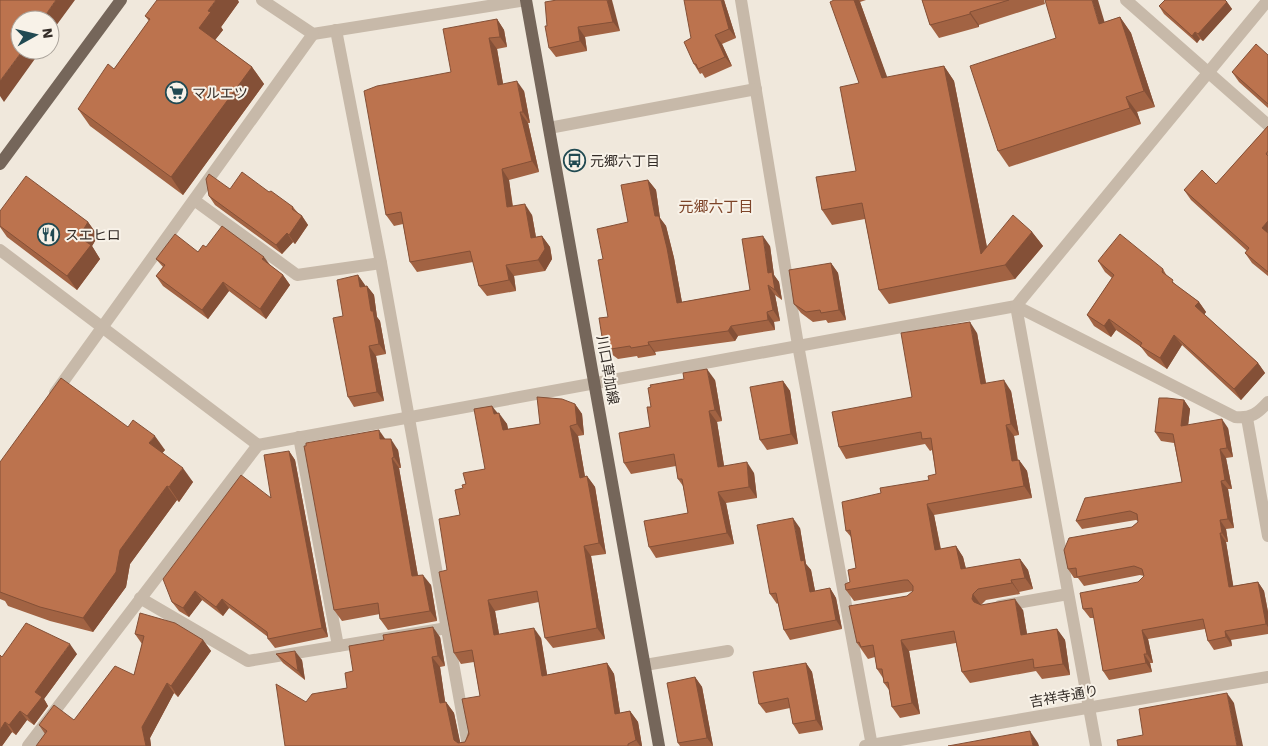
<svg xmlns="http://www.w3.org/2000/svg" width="1268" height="746" viewBox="0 0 1268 746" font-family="'Work Sans','Noto Sans JP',sans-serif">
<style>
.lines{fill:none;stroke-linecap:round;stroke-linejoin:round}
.minor{stroke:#c7b9a9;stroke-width:12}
.major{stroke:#75665a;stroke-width:12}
.wall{fill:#a26343}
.shaded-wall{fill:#845037}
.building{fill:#bc734e;stroke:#845037}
.labels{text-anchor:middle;stroke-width:4;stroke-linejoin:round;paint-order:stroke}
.poi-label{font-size:14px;fill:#342d28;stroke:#f8f2e8;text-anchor:start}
.street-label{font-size:14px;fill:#342d28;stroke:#f8f2e8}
.neighbourhood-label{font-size:15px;fill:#7d4428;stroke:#f8f2e8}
</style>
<rect width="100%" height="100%" fill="#f0e8dc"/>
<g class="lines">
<g class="minor">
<path d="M262 0 313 34 526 0"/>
<path d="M741 0 798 345 872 746"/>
<path d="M1126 0 1268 125"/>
<path d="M336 30 381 263 468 746"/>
<path d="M549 128 756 89"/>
<path d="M194 200 297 275 381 263"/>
<path d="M0 250 258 445 1016 306 1268 0"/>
<path d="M1016 306 1096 746"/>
<path d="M1016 306 1235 417C1251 419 1258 413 1268 402"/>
<path d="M55 393 313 34"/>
<path d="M1247 418 1268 536"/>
<path d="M299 437 338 646"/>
<path d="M140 598 248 661 447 628"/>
<path d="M1000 606 1068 594"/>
<path d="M645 665 728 651"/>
<path d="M28 746 258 445"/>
<path d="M865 746 1268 677"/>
</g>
<g class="major">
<path d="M526 0 659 746"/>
<path d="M0 164 121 0"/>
</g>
</g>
<g class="wall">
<path d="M607 0 620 31 585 37 587 51 556 57 549 48Z"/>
<path d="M724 0 736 38 722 44 732 66 705 78 702 73 700 74 694 64Z"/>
<path d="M834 0H866L860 2 887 78 944 66 954 81 987 247 1032 232 1043 246 1015 279 889 304 879 290 865 219 832 225 822 210 856 171 859 83Z"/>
<path d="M922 0H1044L1045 4 979 25V27L939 38 930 25Z"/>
<path d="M239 2 221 27 223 30 215 40 252 67 264 84 183 195 90 126 78 109 114 69 149 21 145 16Z"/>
<path d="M1227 2 1232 9 1203 41 1200 39 1197 43 1164 14 1159 6Z"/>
<path d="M1120 17 1131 33 1155 107 1137 112 1141 124 1009 167 998 151 1056 38Z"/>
<path d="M497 19 504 30 507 47 497 49 503 84 524 91 530 123H528L539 172 509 180 513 206 532 215 536 237 542 236 550 247 552 259 545 271 514 276 516 291 487 296 479 286 473 262 417 272 410 262 403 224 394 226 386 215 451 72Z"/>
<path d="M1268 55V108L1239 82 1232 72Z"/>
<path d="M1268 126V276L1252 263 1245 253 1247 251 1191 200 1184 190 1216 184Z"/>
<path d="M648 180 656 190 660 218 666 226 674 258 682 302 750 290 770 246 774 275 779 282 782 300 775 295 780 321 774 322 775 330 738 336 735 341 655 352 656 355 638 358 637 356 618 359 610 353 603 343 608 317 603 259 628 222Z"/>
<path d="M230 189 269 192 293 207 298 213 302 216 308 225 295 244 293 242 282 254 215 205 209 196Z"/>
<path d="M0 211 88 222 98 236 92 246 100 259 77 290 7 237 0 227Z"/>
<path d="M198 252 271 266 283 275 290 285 266 319 229 291 208 319 163 286 156 276 163 267 156 259Z"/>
<path d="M1098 261 1163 269 1167 276 1177 286 1199 302 1206 312 1204 314 1258 363 1265 373 1241 400 1182 345 1167 369 1148 356 1141 347 1116 330 1111 337 1094 326 1087 315 1112 278 1105 272Z"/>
<path d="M831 263 838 273 846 320 828 323 826 320 813 322 801 313 794 304Z"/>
<path d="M358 275 365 286H367L374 295 377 317 380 321 386 354 376 356 384 401 354 407 348 397 343 316Z"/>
<path d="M977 333 986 383 1011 391 1019 435 1014 436 1018 460H1019L1027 471 1032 498 934 515 941 549 956 546 963 557 966 569 1020 559 1028 570 1033 589 1019 592 1020 594 986 600 981 605 1023 610 1027 634 1057 629 1065 640 1070 675 1042 679 1036 671 970 683 962 672 956 643 909 651 920 714 900 718 892 707 889 690 884 683 883 678 877 669 875 657 868 659 857 643 913 591 854 601 846 590 850 582 856 568 851 537 846 531 881 493 929 480 936 474 932 450 930 451 925 444 846 459 839 447 912 397Z"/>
<path d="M684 379 715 380 722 421 717 422 724 466 754 473 757 498 726 503 734 544 656 558 649 547 688 513 683 486 678 479 676 466 631 474 624 463 650 427 651 407Z"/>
<path d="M783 381 790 391 798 444 767 450 760 440Z"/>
<path d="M1184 400 1190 409 1188 425 1228 428 1233 457 1226 458 1232 489H1228L1234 528 1226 529 1228 542H1226L1233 586 1258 582 1264 591 1268 612V634L1231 640 1232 646 1214 650 1208 641 1205 629 1148 639 1153 663H1150L1152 672 1109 680 1103 671 1094 618H1090L1083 609 1138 582 1144 576 1140 575 1084 586 1078 578H1074L1068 569 1132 527 1138 522V521L1136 520 1082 529 1076 521 1182 482 1174 443 1161 441 1155 432Z"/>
<path d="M575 404 582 414 584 435 578 436 585 477 587 476 595 487 606 554 591 556 605 639 553 648 545 638 539 602 495 611 499 634 541 638 547 675 607 663 614 674 620 713 630 711 638 722 642 746H285L306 702 347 688 353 671 440 637 445 666 440 667 445 702H446L454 713 460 743 465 742 480 696 474 662 461 664 454 653 447 570 460 515 463 488 466 484 485 469 498 414 507 424 508 429 540 424Z"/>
<path d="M128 427 165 450 162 453 193 482 179 502 177 500 130 564 126 587 93 632 50 621 8 606 5 601 0 599V462Z"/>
<path d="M385 439 398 450 401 468H399L418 576 431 585 437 621 388 630 380 619V614L342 621 334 610Z"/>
<path d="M289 451 295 460 328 637 275 648 268 639V637L229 608 223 616 202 600 189 617 179 611 172 602 271 498Z"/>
<path d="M800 528 806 564 811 570 815 591 830 588 836 598 842 629 790 640 784 630 778 603 777 604 770 594Z"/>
<path d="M135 634 203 640 211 651 178 697 174 693 150 738 151 746H36L45 734 39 725 74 720 134 675 142 644Z"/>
<path d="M77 654 44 699 48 706 34 725 27 720 16 735 12 732 2 746H0L2 657Z"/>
<path d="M276 654 302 660 305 680 283 663Z"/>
<path d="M806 663 812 672 823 730 799 734 793 724 790 708 766 713 759 704Z"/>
<path d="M695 677 702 687 713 746H680L678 743Z"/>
</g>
<g class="shaded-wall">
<path d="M56 0H75L50 34V20H42Z"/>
<path d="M216 0H238L239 2 221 27 223 30 211 45 199 28 208 11Z"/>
<path d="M607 0H612L620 31 613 22Z"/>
<path d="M721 0H724L736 38 729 29Z"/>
<path d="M854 0H859L860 2 893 93 882 78Z"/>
<path d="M1092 0H1098L1110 40 1099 24Z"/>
<path d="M1227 2 1232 9 1203 41 1198 34Z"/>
<path d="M970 12 979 25V27L970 14Z"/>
<path d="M1120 17 1131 33 1155 107 1144 91Z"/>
<path d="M497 19 504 30 507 47 500 37Z"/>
<path d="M578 27 585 37 587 51 580 41Z"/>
<path d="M1195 32 1200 39 1197 43 1192 36Z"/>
<path d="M715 35 722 44 732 66 725 57Z"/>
<path d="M489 38 497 49 505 95 498 85Z"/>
<path d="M23 50H38L36 53 37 56 4 102 0 96V81Z"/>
<path d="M944 66 954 81 991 268 981 254Z"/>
<path d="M252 67 264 84 183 195 171 177Z"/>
<path d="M517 81 524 91 530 123 523 112Z"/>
<path d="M1126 97 1137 112 1141 124 1130 108Z"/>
<path d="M520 112 528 123 539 172 532 161Z"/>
<path d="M502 169 509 180 514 218 507 207Z"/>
<path d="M648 180 656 190 660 218 666 226 674 258 684 314 677 303 655 216Z"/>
<path d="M525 204 532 215 538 249 531 238Z"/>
<path d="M302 216 308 225 295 244 289 235Z"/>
<path d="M1268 221V236L1262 228Z"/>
<path d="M88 222 98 236 92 246 100 259 77 290 67 276 79 237Z"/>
<path d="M1032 232 1043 246 1015 279 1005 265Z"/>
<path d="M287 233 293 242 282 254 276 245Z"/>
<path d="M542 236 550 247 552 259 545 271 538 260Z"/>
<path d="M763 236 770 246 774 275 779 282 782 300 775 290 768 273Z"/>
<path d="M264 257 271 266 262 259Z"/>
<path d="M831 263 838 273 846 320 839 310Z"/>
<path d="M506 265 514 276 516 291 509 280Z"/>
<path d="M283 275 290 285 266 319 260 309Z"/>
<path d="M358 275 365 285 367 297 360 287Z"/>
<path d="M223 282 229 291 208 319 202 310Z"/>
<path d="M768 285 775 295 780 321 773 310Z"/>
<path d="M367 286 374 295 377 317 380 321 386 354 379 344 371 311Z"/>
<path d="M1199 302 1206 312 1203 317 1195 306Z"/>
<path d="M767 312 774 322 775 330 768 320Z"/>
<path d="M1109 319 1116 330 1111 337 1104 326Z"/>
<path d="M970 322 977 333 988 395 981 384Z"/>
<path d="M731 326 738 336 735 341 728 331Z"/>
<path d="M1174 335 1182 345 1167 369 1160 358Z"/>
<path d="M648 342 655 352 656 355 649 345Z"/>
<path d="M369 346 376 356 384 401 377 392Z"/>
<path d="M1258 363 1265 373 1241 400 1234 389Z"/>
<path d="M707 369 715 380 722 421 715 410Z"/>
<path d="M1004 380 1011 391 1019 435 1011 424Z"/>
<path d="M783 381 790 391 798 444 791 434Z"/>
<path d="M1184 400 1190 409 1187 435 1181 426Z"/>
<path d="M575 404 582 414 584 435 577 424Z"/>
<path d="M492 406 500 416 494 414Z"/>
<path d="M709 411 717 422 726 478 718 467Z"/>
<path d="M499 413 507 424 510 440 503 430Z"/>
<path d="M1222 419 1228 428 1233 457 1227 448Z"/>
<path d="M1006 425 1014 436 1019 472 1012 461Z"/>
<path d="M570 426 578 436 587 488 580 478Z"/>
<path d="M379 430 386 440 380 439Z"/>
<path d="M155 436 165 450 159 457 149 443Z"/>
<path d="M391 439 398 450 401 468 394 457Z"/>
<path d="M1220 449 1226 458 1232 489 1225 480Z"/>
<path d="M289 451 295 460 328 637 322 628Z"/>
<path d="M392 458 399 468 420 587 412 576Z"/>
<path d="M1019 460 1027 471 1032 498 1024 486Z"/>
<path d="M747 462 754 473 757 498 749 487Z"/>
<path d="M183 468 193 482 179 502 169 487Z"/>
<path d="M587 476 595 487 606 554 599 543Z"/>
<path d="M1221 481 1228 489 1234 528 1228 519Z"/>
<path d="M167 486 177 500 130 564 126 587 93 632 83 618 120 550Z"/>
<path d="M718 492 726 503 734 544 727 533Z"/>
<path d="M927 504 934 515 943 562 935 550Z"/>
<path d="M793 518 800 528 806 564 811 570 817 601 810 592 801 561Z"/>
<path d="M1220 520 1226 529 1228 542 1222 533Z"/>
<path d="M1220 533 1226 542 1235 596 1229 587Z"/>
<path d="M584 546 591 556 605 639 597 628Z"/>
<path d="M956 546 963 557 969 581 961 569Z"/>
<path d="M1020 559 1028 570 1033 589 1025 578Z"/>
<path d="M423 575 431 585 437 621 430 611Z"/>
<path d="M1011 580 1019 592 1020 594 1012 583Z"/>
<path d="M1258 582 1264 591 1268 612V627L1266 624Z"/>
<path d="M830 588 836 598 842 629 836 620Z"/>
<path d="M195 591 202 600 189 617 183 608Z"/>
<path d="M973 594 981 605 974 602 972 599Z"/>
<path d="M222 599 229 608 223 616 216 607Z"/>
<path d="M1015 599 1023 610 1029 646 1021 635Z"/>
<path d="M488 600 495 611 501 645 494 635Z"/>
<path d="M433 627 440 637 445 666 438 656Z"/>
<path d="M534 628 541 638 549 686 542 676Z"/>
<path d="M1057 629 1065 640 1070 675 1063 664Z"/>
<path d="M1142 630 1148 639 1153 663 1147 654Z"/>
<path d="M1225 631 1231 640 1232 646 1226 637Z"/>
<path d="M203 640 211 651 178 697 171 686Z"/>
<path d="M901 640 909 651 920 714 912 703Z"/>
<path d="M70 644 77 654 44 699 48 706 34 725 27 716 35 692Z"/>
<path d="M295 651 302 660 305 680 298 671Z"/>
<path d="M1144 654 1150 663 1152 672 1146 663Z"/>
<path d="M432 657 440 667 447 714 440 703Z"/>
<path d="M607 663 614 674 622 725 615 714Z"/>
<path d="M806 663 812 672 823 730 816 720Z"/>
<path d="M695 677 702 687 713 746 707 738Z"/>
<path d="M167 683 174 693 150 738 151 746H146L142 727Z"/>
<path d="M1227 693 1234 703 1243 746H1237Z"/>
<path d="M446 702 454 713 461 746 454 740Z"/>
<path d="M20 711 27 720 16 735 9 725Z"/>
<path d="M630 711 638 722 642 746H640L636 740Z"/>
<path d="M5 722 12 732 2 746H0V730Z"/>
<path d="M1030 731 1038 743 1039 746H1033Z"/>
</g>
<g class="building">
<path d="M0 0H56L42 20H20V50H23L0 81Z"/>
<path d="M157 0H216L208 11 211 12 199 28 252 67 171 177 78 109 108 64 114 69 150 19 145 16Z"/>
<path d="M557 0H607L613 22 578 27 580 41 549 48 545 26H547L545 2Z"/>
<path d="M684 0H721L729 29 715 35 725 57 698 69 696 64H694L684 42 691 38Z"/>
<path d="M834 0H854L882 78 944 66 981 254 1013 215 1032 232 1005 265 879 290 862 203 822 210 816 177 856 171 840 87 859 83 830 2Z"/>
<path d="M922 0H1009L970 12V14L930 25Z"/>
<path d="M1045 0H1092L1099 24 1120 17 1144 91 1126 97 1130 108 998 151 970 66 1056 38Z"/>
<path d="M1165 0H1225L1227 2 1198 34 1195 32 1192 36 1159 6Z"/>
<path d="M497 19 500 37 489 38 498 85 517 81 523 112H520L532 161 502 169 507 207 525 204 531 238 542 236 545 249 538 260 506 265 509 280 479 286 470 251 410 262 401 212 386 215 364 91 377 86 451 72 443 29Z"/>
<path d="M1256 44 1268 55V104L1232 72Z"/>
<path d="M1268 126V151L1266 154 1268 156V221L1262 228 1268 233V272L1245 253 1249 248 1184 190 1202 170 1216 184Z"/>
<path d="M242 172 269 192 271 191 293 207 292 209 302 216 289 235 287 233 276 245 209 196 206 179 209 174 230 189Z"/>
<path d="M26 176 88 222 79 237 91 245 67 276 0 226V211Z"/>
<path d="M648 180 655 216H659L667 248 677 303 750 290 742 239 763 236 768 273 772 272 775 290 768 285 773 310 767 312 768 320 731 326 728 331 648 342 649 345 631 348 630 346 611 349 603 343 599 318 608 317 598 260 603 259 597 229 628 222 621 185Z"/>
<path d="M222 226 264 257 262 259 283 275 260 309 223 282 202 310 156 276 165 265 156 259 175 234 198 252 203 245 206 247Z"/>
<path d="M1120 234 1163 269 1162 272 1173 280 1172 282 1199 302 1195 306 1258 363 1234 389 1174 335 1160 358 1140 346 1142 343 1109 319 1104 326 1087 315 1114 275 1098 261Z"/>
<path d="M831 263 839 310 821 313 820 310 806 312 794 304 789 270Z"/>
<path d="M358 275 360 287 367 286 371 311H373L379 344 369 346 377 392 348 397 333 318 343 316 337 280Z"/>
<path d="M970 322 981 384 1004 380 1011 424 1006 425 1012 461 1019 460 1024 486 927 504 935 550 956 546 961 569 1020 559 1025 578 1011 580 1012 583 978 589 973 594 972 599 974 602 981 605 1015 599 1021 635 1057 629 1063 664 1034 668 1033 659 962 672 954 631 901 640 912 703 892 707 888 682 884 683 882 669H877L873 645 861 647 859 642 857 643 849 606 907 596 913 591V586L908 580H904L846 590 845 584 850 582 848 570 856 568 850 530 846 531 842 502 881 493 880 488 929 480 928 476 936 474 931 438 922 439 921 432 839 447 832 412 912 397 901 333Z"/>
<path d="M707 369 715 410 709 411 718 467 747 462 749 487 718 492 727 533 649 547 644 521 688 513 682 479H678L674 454 624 463 619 433 650 427 647 407H651L648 388 651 387 650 385 684 379 683 373Z"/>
<path d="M61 378 128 427 133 420 155 436 149 443 183 468 169 487 167 486 120 550 116 572 83 618 40 607 0 592V462Z"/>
<path d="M783 381 791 434 760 440 750 387Z"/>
<path d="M537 397 562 399 575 404 577 424 570 426 580 478 587 476 599 543 584 546 597 628 545 638 537 591 488 600 494 635 534 628 542 676 607 663 615 714 630 711 636 740 628 744V746H285L276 684 306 702 312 694 347 688 345 673 353 671 349 646 384 640 383 635 433 627 438 656 432 657 440 703 446 702 454 740 458 743 465 742 469 734 462 699 480 696 472 650 454 653 439 572 447 570 439 519 460 515 455 490 463 488 462 485 466 484 463 473 485 469 474 409 492 406 494 414 499 413 503 430 540 424Z"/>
<path d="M1159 398H1167L1184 400 1181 426 1222 419 1227 448 1220 449 1225 480 1221 481 1228 519 1220 520 1222 533H1220L1229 587 1258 582 1266 624 1225 631 1226 637 1208 641 1203 619 1142 630 1147 654H1144L1146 663 1103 671 1092 608 1083 609 1080 593 1138 582 1144 576 1142 569 1134 566 1077 577 1076 568 1068 569 1064 550 1069 538 1132 527 1138 522 1137 514 1130 511 1076 521 1085 498 1182 482 1173 434 1155 432Z"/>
<path d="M379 430 380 439H391L394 457 392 458 412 576 423 575 430 611 380 619 378 603 334 610 304 446H306V443Z"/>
<path d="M289 451 322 628 268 639 267 632 222 599 216 607 195 591 183 608 172 602 163 579 241 475 271 498 264 455Z"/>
<path d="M793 518 801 561 804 560 810 592 830 588 836 620 784 630 776 593 770 594 757 525Z"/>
<path d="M140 613 175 623 203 640 171 686 167 683 142 727 146 746H36L47 731 39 725 54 705 74 720 115 666 134 675 144 636 135 634Z"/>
<path d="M26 623 70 644 35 692 42 697 27 716 20 711 9 725 5 722 0 730V655L2 657Z"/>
<path d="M295 651 298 671 276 654Z"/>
<path d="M806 663 816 720 793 724 788 698 759 704 753 672Z"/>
<path d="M695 677 707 738 678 743 667 683Z"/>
<path d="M1227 693 1237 746H1118L1117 740 1143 735 1139 709Z"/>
<path d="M1030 731 1033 746H948Z"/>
</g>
<defs>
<symbol id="supermarket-ring" viewBox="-11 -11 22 22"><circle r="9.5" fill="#f8f2e8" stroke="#214a52" stroke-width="1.5"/><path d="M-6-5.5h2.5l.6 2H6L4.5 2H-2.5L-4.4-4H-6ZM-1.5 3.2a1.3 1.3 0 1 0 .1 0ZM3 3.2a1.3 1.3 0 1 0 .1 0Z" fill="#214a52"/></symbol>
<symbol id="bus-ring" viewBox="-11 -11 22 22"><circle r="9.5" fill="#f8f2e8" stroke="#214a52" stroke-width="1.5"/><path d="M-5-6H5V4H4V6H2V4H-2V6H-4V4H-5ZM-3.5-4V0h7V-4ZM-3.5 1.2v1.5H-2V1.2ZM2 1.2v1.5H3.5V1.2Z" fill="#214a52"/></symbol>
<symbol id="restaurant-ring" viewBox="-11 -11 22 22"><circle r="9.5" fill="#f8f2e8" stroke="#214a52" stroke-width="1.5"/><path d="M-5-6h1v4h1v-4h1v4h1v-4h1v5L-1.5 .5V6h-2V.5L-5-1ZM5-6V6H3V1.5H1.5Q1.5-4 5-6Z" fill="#214a52"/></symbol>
</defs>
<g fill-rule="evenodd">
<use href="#supermarket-ring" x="164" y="80" width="25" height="25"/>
<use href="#bus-ring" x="562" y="148" width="25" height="25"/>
<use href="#restaurant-ring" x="36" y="222" width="25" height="25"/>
</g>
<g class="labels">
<g class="poi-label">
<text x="192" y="98">マルエツ</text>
<text x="590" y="166">元郷六丁目</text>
<text x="65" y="240">スエヒロ</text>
</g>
<g class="street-label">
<text transform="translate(608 370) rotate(80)" y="5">川口草加線</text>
<text transform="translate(1064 696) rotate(-10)" y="5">吉祥寺通り</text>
</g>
<g class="neighbourhood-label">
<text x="716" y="212">元郷六丁目</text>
</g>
</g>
<g transform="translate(35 35) rotate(82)"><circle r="24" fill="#f8f2e8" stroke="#aaa39b"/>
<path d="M0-4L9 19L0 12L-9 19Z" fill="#214a52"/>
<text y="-8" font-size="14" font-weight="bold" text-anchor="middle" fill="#342d28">N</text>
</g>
</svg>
